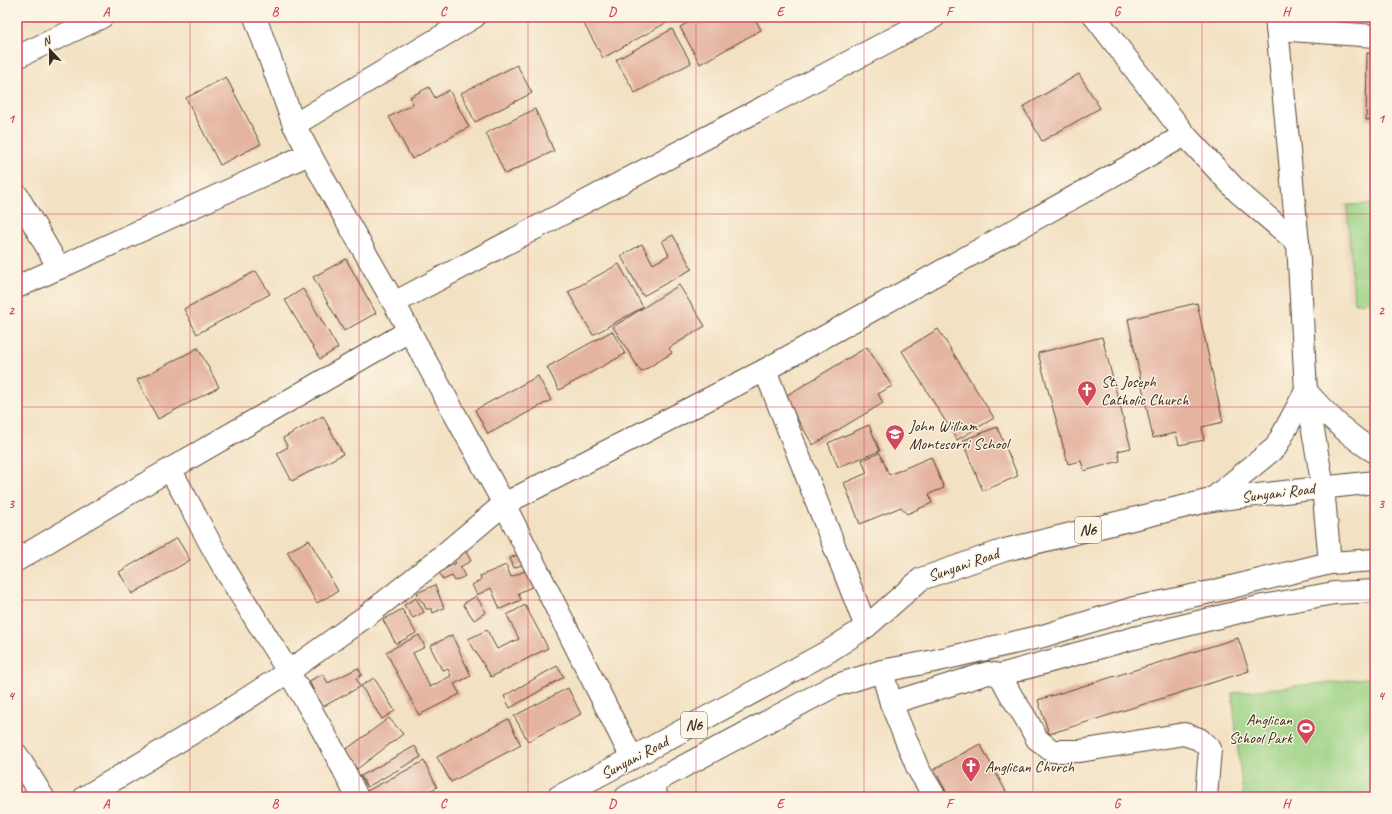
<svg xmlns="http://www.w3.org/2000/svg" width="1392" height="814" viewBox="0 0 1392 814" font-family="Caveat,sans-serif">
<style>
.built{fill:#ebd3b9}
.green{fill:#9bd284;stroke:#6b7e51}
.building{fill:#e4b4a0}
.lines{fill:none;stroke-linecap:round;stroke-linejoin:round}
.minor-casing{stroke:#574537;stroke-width:24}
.major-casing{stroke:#574537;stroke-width:24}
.minor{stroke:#fff;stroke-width:22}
.major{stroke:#fff;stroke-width:22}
.grid{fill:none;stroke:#d1495b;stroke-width:1;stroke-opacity:0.55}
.labels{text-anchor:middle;stroke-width:3;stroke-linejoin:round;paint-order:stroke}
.shield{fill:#fcf5e5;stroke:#75675a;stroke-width:1}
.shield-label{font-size:15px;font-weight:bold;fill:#3b2a1e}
.poi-label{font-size:16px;fill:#3b2a1e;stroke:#fcf5e5;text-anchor:start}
.street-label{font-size:16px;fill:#3b2a1e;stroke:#fcf5e5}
.neatline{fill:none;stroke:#d1495b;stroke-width:1.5}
.grid-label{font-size:13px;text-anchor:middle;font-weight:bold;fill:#d1495b}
</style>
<rect width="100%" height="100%" fill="#fcf5e5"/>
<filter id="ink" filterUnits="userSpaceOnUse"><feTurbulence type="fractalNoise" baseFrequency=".025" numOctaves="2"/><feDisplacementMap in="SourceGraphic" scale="8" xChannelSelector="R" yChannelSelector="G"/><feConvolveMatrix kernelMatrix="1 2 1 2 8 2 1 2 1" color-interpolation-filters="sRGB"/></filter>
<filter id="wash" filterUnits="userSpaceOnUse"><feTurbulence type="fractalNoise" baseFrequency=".012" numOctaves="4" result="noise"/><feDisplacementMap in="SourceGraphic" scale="16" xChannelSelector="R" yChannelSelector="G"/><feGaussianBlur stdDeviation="0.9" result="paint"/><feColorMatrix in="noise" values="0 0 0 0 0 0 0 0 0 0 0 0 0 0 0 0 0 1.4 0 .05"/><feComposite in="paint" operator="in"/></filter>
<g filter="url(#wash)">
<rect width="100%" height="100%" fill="#f3e1c3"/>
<g class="built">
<path d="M1367 17H1375V45H1364Z"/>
<path d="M1375 203V298L1348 300 1342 204Z"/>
</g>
<g class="green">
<path d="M1375 204V302L1354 303 1347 205Z"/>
<path d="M1375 677V797H1243L1232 693Z"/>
</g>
<g id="blocks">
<g class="building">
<path d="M580 17H669L671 20 603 58Z"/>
<path d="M698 17H754L761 30 700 64 680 27Z"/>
<path d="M672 29 691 63 635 93 616 60Z"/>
<path d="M1367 53H1375V119L1366 120Z"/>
<path d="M517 65 532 93 475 122 461 93Z"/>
<path d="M1079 74 1100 108 1042 141 1023 107Z"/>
<path d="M226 77 261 144 220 165 186 98Z"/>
<path d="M429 87 435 98 449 90 469 127 412 159 389 117 413 104 410 97Z"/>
<path d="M535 109 554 151 505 174 486 133Z"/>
<path d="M673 235 692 269 643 296 621 256 642 244 653 264 669 255 662 241Z"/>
<path d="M346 259 376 313 344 331 313 277Z"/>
<path d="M619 264 643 307 593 335 568 292Z"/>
<path d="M256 271 270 294 197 334 184 309Z"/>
<path d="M679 285 705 326 669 348 672 353 641 372 613 327Z"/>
<path d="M303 289 338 348 320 359 285 300Z"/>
<path d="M1197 303 1223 422 1202 427 1204 440 1179 445 1176 433 1153 438 1128 319Z"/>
<path d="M938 329 994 418 957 440 902 351Z"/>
<path d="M612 331 625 354 559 390 547 367Z"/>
<path d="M1102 337 1131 448 1118 451 1120 461 1084 471 1081 461 1068 464 1038 353Z"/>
<path d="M867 347 892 386 878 394 883 403 813 445 784 397Z"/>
<path d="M198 348 219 387 158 419 137 380Z"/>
<path d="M538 376 551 400 488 434 475 410Z"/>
<path d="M17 389 23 402 17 405Z"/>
<path d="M323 416 343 454 292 481 277 453 288 447 283 438Z"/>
<path d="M869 425 880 451 838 467 828 443Z"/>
<path d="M997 427 1018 476 983 491 962 441Z"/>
<path d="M880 453 889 475 931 457 944 488 929 494 932 503 907 514 901 507 860 524 844 483 867 473 862 460Z"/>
<path d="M177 538 190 560 132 594 119 572Z"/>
<path d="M309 540 338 591 317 603 287 552Z"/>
<path d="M463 546 471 561 460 567 465 576 455 581 452 576 443 580 439 572 456 563 450 553Z"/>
<path d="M522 553 526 563 514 568 510 558Z"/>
<path d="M506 565 511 577 527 570 534 586 518 593 521 600 500 609 491 588 477 595 472 585 481 580 480 576Z"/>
<path d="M435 585 444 608 433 613 432 609H426L423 602 420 600 417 593Z"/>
<path d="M476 596 486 612 474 620 463 604Z"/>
<path d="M416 598 424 612 413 618 404 605Z"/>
<path d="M525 605 548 648 491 677 468 639 487 630 497 649 519 639 507 615Z"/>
<path d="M402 609 416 633 396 644 383 620Z"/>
<path d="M419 635 425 647 413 653 430 687 451 676 448 669 442 670 430 646 452 635 471 676 454 684 460 694 419 715 386 652Z"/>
<path d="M1238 638 1249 671 1049 734 1038 700Z"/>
<path d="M557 666 564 677 510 708 504 696Z"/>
<path d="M358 668 362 675 356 678 360 687 322 707 309 681 323 674 328 683Z"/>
<path d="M374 678 395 711 382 719 361 686Z"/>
<path d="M568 688 581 714 528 741 514 716Z"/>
<path d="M389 718 403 734 357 769 344 751Z"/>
<path d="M508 719 521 745 451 782 437 757Z"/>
<path d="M980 744 1009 797H949L934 769Z"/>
<path d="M415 746 421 757 367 787 361 776Z"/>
<path d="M424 761 437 787 419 797H367L365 792Z"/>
</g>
</g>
</g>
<g filter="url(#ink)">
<use href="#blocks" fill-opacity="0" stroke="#574537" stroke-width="1"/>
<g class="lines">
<defs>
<g id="minor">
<path d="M255 17 294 125 339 207 394 303 504 504 632 758"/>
<path d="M1095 17 1185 135 1238 192 1298 243"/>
<path d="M1276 17 1298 243 1306 391 1323 487 1330 563"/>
<path d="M1277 29 1375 36"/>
<path d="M17 57 102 17"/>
<path d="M294 125 474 17"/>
<path d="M17 195 59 268"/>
<path d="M17 287 309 154"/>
<path d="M394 303 934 17"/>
<path d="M765 370 866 627"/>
<path d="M170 470C190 503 206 538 226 571 271 645 320 718 357 797"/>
<path d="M17 560 155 478 409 331"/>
<path d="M882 671 891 703 918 769 935 797"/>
<path d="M1000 675 1134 638 1263 606 1334 593 1375 591"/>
<path d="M891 703 988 673 1000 675 1012 697 1025 717 1037 739 1052 751H1080L1184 734 1199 739 1210 749 1206 797"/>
<path d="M17 755 43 797"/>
<path d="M650 784 657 797"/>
<path d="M85 797 209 723 288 672 369 614 435 562 504 504 765 370 1185 135"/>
</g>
<g id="major">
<path d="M1211 500 1276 447 1306 391C1326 414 1348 436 1375 452"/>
<path d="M558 797 632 758 829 651 866 627 921 579 1005 550 1211 500 1375 482"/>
<path d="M626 797 834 686 882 671 934 661 1043 636 1134 608 1215 591 1330 563 1375 560"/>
</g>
</defs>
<use href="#minor" class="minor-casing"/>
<use href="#major" class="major-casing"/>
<use href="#minor" class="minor"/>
<use href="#major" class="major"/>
</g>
</g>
<path class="grid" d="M190 17V797M359 17V797M528 17V797M696 17V797M864 17V797M1033 17V797M1202 17V797M17 214H1375M17 407H1375M17 600H1375"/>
<defs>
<symbol id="church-pin" viewBox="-11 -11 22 30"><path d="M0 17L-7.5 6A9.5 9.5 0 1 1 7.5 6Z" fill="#d1495b" stroke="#fcf5e5"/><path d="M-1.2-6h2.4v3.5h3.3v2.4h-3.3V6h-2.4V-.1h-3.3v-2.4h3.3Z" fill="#fff"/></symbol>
<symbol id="school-pin" viewBox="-11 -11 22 30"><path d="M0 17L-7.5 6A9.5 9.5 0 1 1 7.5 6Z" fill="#d1495b" stroke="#fcf5e5"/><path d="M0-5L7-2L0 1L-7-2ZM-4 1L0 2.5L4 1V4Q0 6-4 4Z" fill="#fff"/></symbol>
<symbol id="stadium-pin" viewBox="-11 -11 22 30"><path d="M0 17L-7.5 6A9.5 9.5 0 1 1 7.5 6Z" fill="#d1495b" stroke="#fcf5e5"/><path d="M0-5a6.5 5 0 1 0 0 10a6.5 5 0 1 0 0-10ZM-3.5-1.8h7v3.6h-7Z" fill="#fff"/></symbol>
</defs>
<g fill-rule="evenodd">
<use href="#church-pin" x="1076" y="379" width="22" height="30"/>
<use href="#school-pin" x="884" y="423" width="22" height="30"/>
<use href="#stadium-pin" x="1295" y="717" width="22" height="30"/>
<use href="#church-pin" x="960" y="755" width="22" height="30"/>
</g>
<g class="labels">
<g class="shield">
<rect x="1075" y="517" width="26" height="26" rx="3"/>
<rect x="681" y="712" width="26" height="26" rx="3"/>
</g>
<g class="shield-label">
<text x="1088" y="535">N6</text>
<text x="694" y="730">N6</text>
</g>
<g class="poi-label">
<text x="1101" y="387">St. Joseph<tspan x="1101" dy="18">Catholic Church</tspan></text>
<text x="909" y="431">John William<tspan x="909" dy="18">Montesorri School</tspan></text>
<text x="1292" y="725" text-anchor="end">Anglican<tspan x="1292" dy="18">School Park</tspan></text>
<text x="985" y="772">Anglican Church</text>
</g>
<g class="street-label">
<text transform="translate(1278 492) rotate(-7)" y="6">Sunyani Road</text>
<text transform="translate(963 564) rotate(-19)" y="6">Sunyani Road</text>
<text transform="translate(634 757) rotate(-28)" y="6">Sunyani Road</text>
</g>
</g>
<rect width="1392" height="814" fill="none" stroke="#fcf5e5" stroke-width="44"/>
<g transform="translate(50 50) rotate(338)" stroke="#fcf5e5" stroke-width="3" paint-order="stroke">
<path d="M0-3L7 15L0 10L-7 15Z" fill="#3b2a1e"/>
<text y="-6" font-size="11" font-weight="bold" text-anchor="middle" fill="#3b2a1e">N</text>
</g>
<rect x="22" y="22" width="1348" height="770" class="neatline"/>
<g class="grid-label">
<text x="106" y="16">A</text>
<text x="275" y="16">B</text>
<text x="443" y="16">C</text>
<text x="612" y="16">D</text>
<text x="780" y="16">E</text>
<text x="949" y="16">F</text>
<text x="1117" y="16">G</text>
<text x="1286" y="16">H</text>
<text x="11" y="123">1</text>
<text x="1381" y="123">1</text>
<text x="11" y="315">2</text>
<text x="1381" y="315">2</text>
<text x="11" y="508">3</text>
<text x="1381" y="508">3</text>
<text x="11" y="700">4</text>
<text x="1381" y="700">4</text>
<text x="106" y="808">A</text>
<text x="275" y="808">B</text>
<text x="443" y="808">C</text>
<text x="612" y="808">D</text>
<text x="780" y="808">E</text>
<text x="949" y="808">F</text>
<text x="1117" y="808">G</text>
<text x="1286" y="808">H</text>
</g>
</svg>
